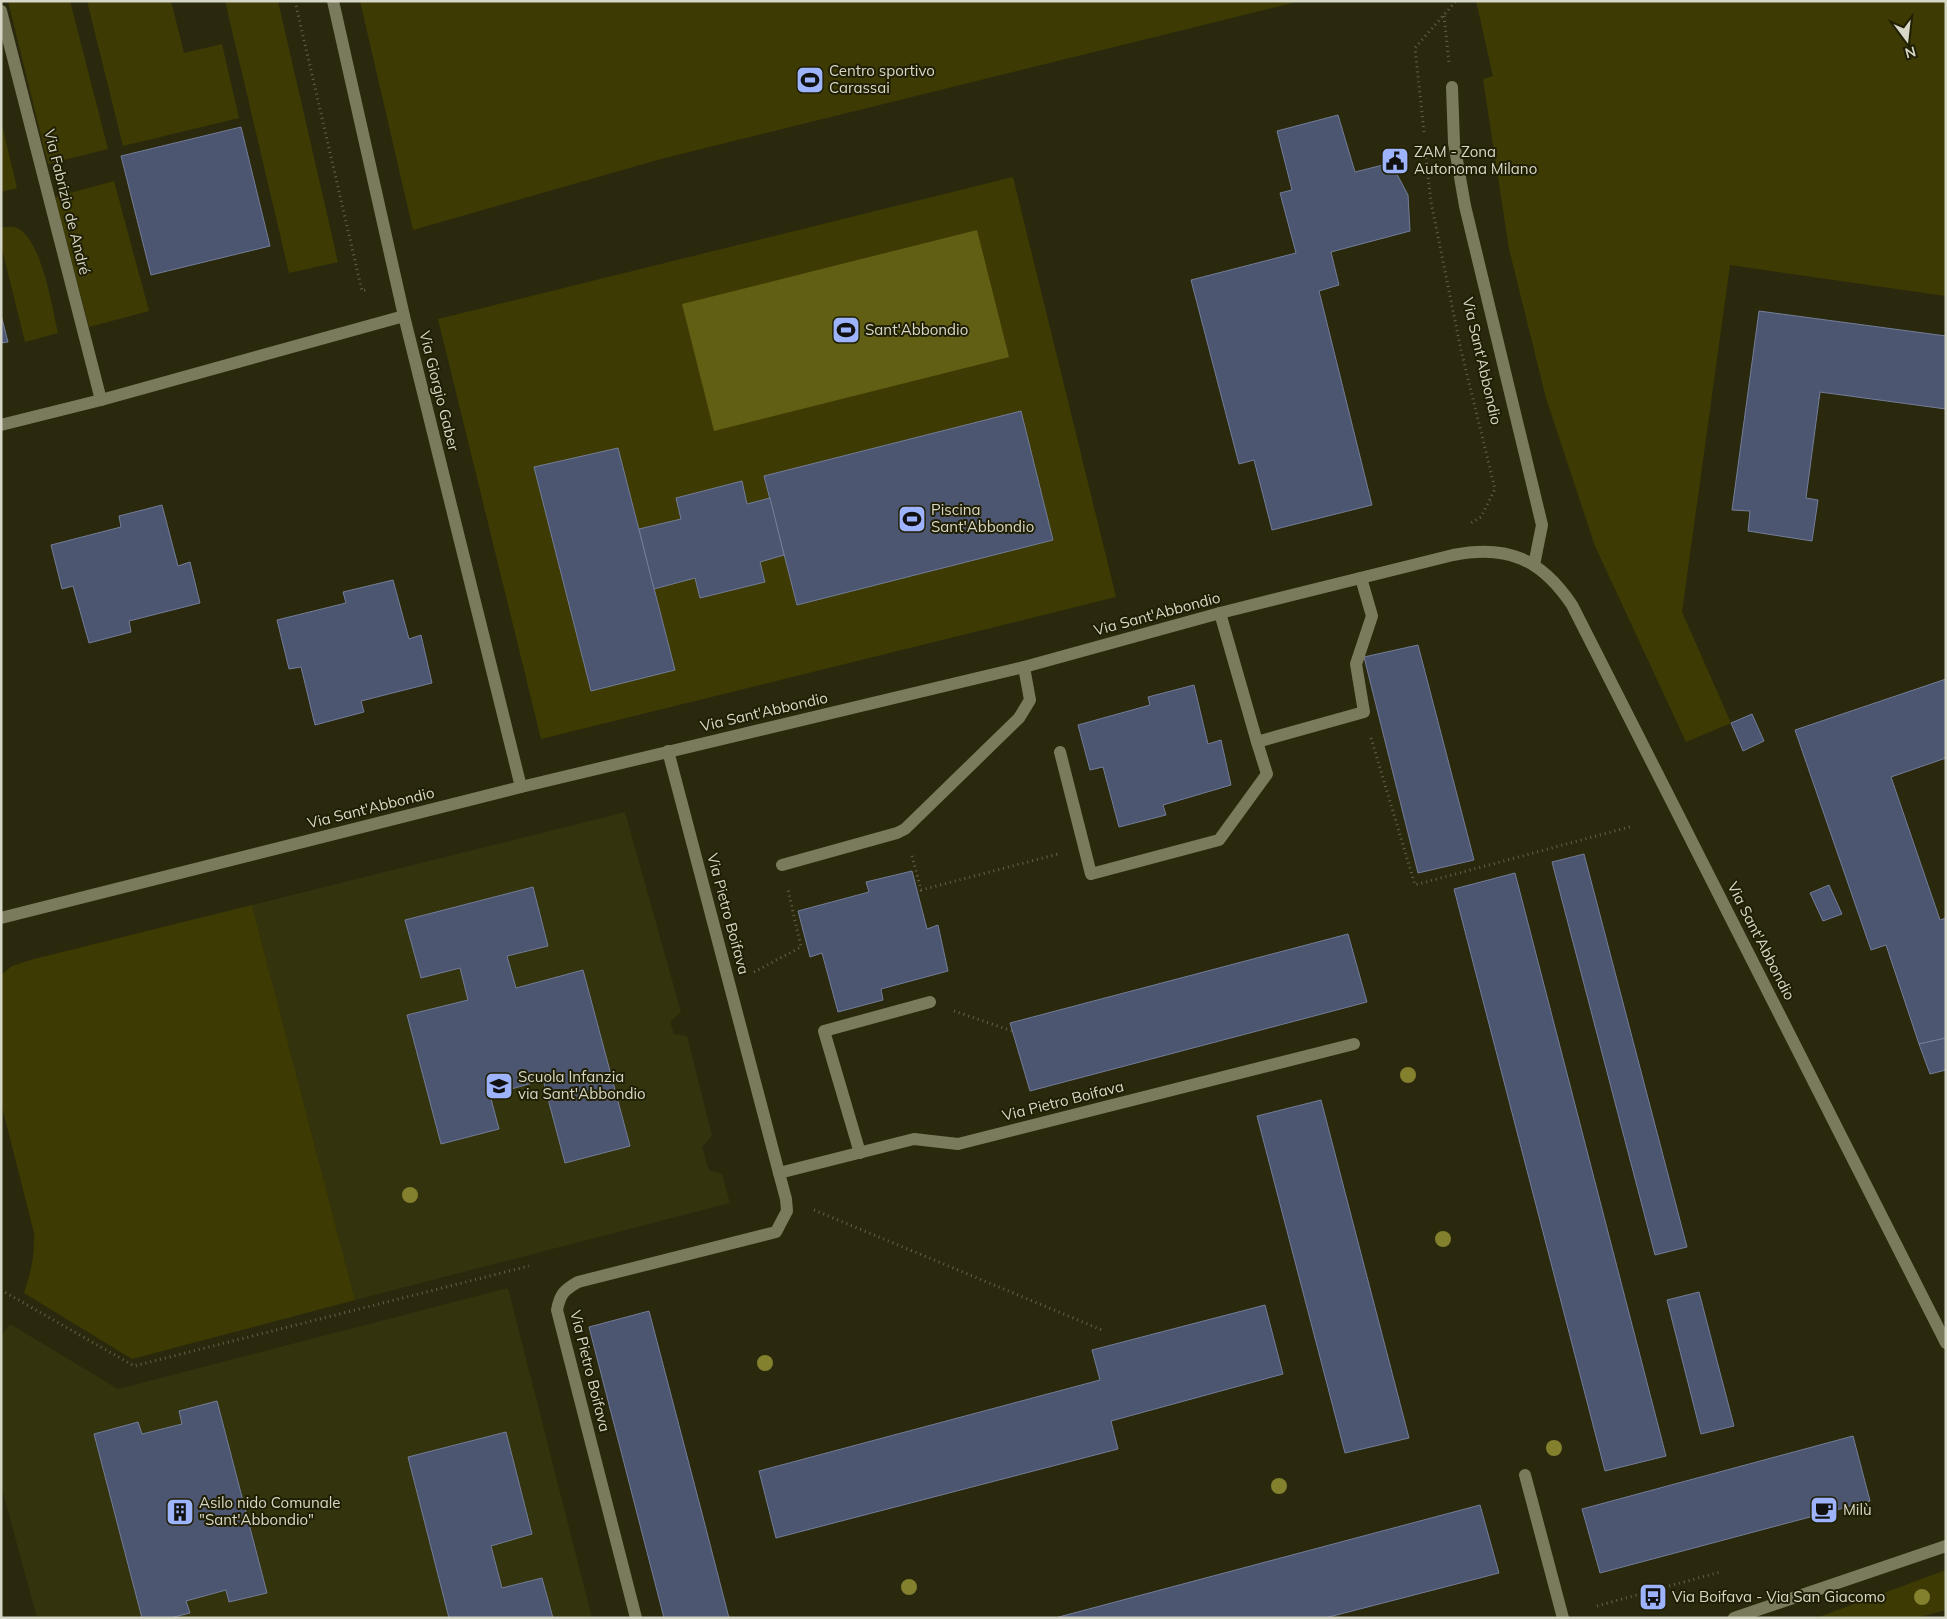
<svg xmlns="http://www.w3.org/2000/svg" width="1947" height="1619" viewBox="0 0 1947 1619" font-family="Mulish,sans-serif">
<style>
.built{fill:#33330e}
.green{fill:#3d3b03}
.water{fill:#615f14}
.building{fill:#4d5670;stroke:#737d98}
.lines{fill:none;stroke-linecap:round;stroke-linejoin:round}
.path{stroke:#64634b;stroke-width:3;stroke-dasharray:1 4;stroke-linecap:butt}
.lane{stroke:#7a7a5c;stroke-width:12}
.street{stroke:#7a7a5c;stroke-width:12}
.tree{fill:#83802e}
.labels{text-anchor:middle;stroke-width:4;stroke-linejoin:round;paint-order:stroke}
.poi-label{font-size:15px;fill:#d7d7c7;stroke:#201f04;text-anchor:start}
.street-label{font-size:15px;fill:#d7d7c7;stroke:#201f04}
</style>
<rect width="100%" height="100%" fill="#2a290d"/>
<g class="built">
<path d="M625 812 681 1012 670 1022 674 1034 687 1036 712 1136 702 1147 709 1170 722 1174 730 1203 355 1300 252 905Z"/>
<path d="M508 1288 592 1618H37L1 1485V1336L10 1324 118 1389Z"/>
</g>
<g class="green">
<path d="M8 1H70L108 149 48 164Z"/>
<path d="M87 1H171L184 53 222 44 239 118 123 146Z"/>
<path d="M225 1H278L338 262 289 273Z"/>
<path d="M360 1H1300L661 159 413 230Z"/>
<path d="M1476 1H1946V296L1730 265 1682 612 1731 723 1686 742 1595 546 1546 398 1509 249 1483 79 1493 76Z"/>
<path d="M1 121 17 188 1 192Z"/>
<path d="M1013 177 1116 597 541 739 438 319Z"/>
<path d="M114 181 149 311 89 327 55 197Z"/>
<path d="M1 227C6 227 13 226 17 228 42 240 52 307 58 333L25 342 1 245Z"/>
<path d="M252 905 355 1300 132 1359 24 1293C31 1272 35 1255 34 1233L1 1103V975L12 966 34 959Z"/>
<path d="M1946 1570V1610L1916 1618H1816Z"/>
</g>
<path class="water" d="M977 230 1009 357 714 431 682 304Z"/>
<g class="building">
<path d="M1338 115 1355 172 1391 163 1408 195 1410 231 1331 252 1339 285 1319 291 1372 505 1272 530 1254 460 1239 464 1191 280 1296 253 1280 193 1292 190 1277 131Z"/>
<path d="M241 127 270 246 151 275 121 156Z"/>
<path d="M1759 311 1946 336V409L1820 392 1806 498 1818 500 1812 541 1748 531 1750 511 1732 510Z"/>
<path d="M1 315 8 342 1 343Z"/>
<path d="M1021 411 1053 540 797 605 764 476Z"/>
<path d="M618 448 675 670 591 691 534 467Z"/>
<path d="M742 481 747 504 770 498 784 555 760 562 765 582 700 598 695 578 654 589 639 529 681 519 676 498Z"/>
<path d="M162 505 178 566 190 562 200 603 129 621 131 632 89 643 73 586 62 589 51 545 121 527 119 516Z"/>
<path d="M393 580 409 639 421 635 432 683 361 701 364 712 315 725 301 667 289 669 277 620 346 603 343 592Z"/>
<path d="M1418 645 1474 860 1418 873 1364 657Z"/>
<path d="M1946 679V758L1891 777 1940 920 1946 918V1038L1919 1044 1886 945 1871 950 1795 730Z"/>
<path d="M1194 685 1208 744 1221 740 1231 785 1163 805 1166 815 1119 827 1103 767 1090 770 1078 725 1150 705 1148 697Z"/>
<path d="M1752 714 1764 741 1743 751 1731 723Z"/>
<path d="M1584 854 1687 1247 1655 1255 1552 862Z"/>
<path d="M912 871 927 929 938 925 948 971 881 989 883 1000 838 1012 822 953 810 957 798 911 869 892 866 882Z"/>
<path d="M1515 873 1666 1456 1605 1471 1454 889Z"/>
<path d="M1829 885 1842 914 1823 921 1810 893Z"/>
<path d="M533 887 548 946 507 956 516 988 583 970 630 1146 565 1163 543 1080 490 1095 499 1129 441 1144 407 1015 468 1000 460 968 421 978 405 920Z"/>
<path d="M1348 934 1367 1002 1030 1091 1010 1023Z"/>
<path d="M1946 1038V1070L1930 1074 1919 1044Z"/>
<path d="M1321 1100 1409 1438 1345 1453 1257 1116Z"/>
<path d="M1699 1292 1734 1426 1701 1434 1667 1300Z"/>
<path d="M1265 1305 1283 1374 1111 1421 1118 1449 776 1538 759 1471 1100 1380 1092 1350Z"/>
<path d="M649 1311 704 1521 729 1618H664L589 1327Z"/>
<path d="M217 1401 267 1593 229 1602 226 1590 186 1601 190 1613 170 1618H142L94 1434 138 1422 142 1434 182 1424 179 1411Z"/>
<path d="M506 1432 532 1534 491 1546 502 1588 542 1578 553 1618H449L408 1457Z"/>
<path d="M1853 1436 1870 1501 1600 1573 1582 1509Z"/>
<path d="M1480 1505 1499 1573 1325 1618H1055Z"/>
</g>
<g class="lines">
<g class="path">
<path d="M295 1 362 291 369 289"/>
<path d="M1444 16 1449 62"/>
<path d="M1424 132 1415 48 1456 1"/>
<path d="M1426 158 1431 202 1461 350 1495 489 1481 517 1471 523"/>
<path d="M1371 738 1415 885 1633 826"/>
<path d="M912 856 921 890 1058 854"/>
<path d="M754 972 801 947 788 890"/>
<path d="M954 1011 1012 1031"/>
<path d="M814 1210 1102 1330"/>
<path d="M1 1290 134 1366 529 1266"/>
<path d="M1597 1606 1720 1572"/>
</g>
<g class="lane">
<path d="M1220 613 1257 742 1364 712 1356 664 1372 616 1361 578"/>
<path d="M1060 752 1091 874 1219 840 1267 774 1257 742"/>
<path d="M782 865 897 833 905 829 1019 718 1030 700 1024 667"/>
<path d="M860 1153 824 1031 930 1002"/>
<path d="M779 1173 914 1139 958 1144 1354 1044"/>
<path d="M1525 1475 1563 1618"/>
</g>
<g class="street">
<path d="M333 1 404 316 521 787"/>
<path d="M1 11 101 400"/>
<path d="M1452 87 1454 143 1465 206 1542 525 1534 565"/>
<path d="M1 425 101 400 404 316"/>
<path d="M1 918 521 787 1024 667 1220 613 1453 555C1507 544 1541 559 1572 605L1946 1343"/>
<path d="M636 1618 557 1310C560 1294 564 1290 578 1282L776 1232 787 1211 786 1199 779 1173 668 751"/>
<path d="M1734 1618 1946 1546"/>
</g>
</g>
<g class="tree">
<circle cx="1408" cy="1075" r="8"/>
<circle cx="410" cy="1195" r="8"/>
<circle cx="1443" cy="1239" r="8"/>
<circle cx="765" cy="1363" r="8"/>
<circle cx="1554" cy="1448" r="8"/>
<circle cx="1279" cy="1486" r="8"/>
<circle cx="909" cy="1587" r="8"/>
<circle cx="1922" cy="1597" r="8"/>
</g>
<defs>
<symbol id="stadium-square" viewBox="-11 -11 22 22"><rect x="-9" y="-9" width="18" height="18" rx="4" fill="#9db4fd" stroke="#201f04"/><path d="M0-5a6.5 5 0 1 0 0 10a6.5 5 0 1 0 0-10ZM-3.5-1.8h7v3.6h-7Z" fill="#111"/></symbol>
<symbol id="civic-square" viewBox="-11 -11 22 22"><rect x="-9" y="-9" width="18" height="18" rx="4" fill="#9db4fd" stroke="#201f04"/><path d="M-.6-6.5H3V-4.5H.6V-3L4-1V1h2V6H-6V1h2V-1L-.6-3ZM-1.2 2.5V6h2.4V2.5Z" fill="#111"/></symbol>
<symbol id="school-square" viewBox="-11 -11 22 22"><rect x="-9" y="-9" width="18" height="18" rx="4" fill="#9db4fd" stroke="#201f04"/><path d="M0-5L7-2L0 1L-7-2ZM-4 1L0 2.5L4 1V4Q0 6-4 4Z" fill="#111"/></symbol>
<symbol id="cafe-square" viewBox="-11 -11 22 22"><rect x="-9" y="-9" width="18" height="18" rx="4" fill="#9db4fd" stroke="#201f04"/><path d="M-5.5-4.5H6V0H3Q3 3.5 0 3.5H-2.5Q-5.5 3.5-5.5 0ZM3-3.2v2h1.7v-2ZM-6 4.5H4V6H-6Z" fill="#111"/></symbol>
<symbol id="building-square" viewBox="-11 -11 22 22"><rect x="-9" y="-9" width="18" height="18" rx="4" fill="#9db4fd" stroke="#201f04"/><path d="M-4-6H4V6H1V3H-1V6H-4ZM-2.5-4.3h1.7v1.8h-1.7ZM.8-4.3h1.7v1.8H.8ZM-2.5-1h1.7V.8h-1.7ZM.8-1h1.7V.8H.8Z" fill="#111"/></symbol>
<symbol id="bus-square" viewBox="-11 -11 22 22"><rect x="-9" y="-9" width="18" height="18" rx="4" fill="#9db4fd" stroke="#201f04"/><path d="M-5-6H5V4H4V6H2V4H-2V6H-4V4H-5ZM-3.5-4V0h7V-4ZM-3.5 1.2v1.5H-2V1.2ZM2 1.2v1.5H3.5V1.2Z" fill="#111"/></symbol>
</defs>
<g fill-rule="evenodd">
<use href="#stadium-square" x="794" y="64" width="32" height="32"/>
<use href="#civic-square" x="1379" y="145" width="32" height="32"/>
<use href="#stadium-square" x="830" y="314" width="32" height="32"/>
<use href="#stadium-square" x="896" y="503" width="32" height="32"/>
<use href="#school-square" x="483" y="1070" width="32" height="32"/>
<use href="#cafe-square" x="1808" y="1494" width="32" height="32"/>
<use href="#building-square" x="164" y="1496" width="32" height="32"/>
<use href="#bus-square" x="1637" y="1581" width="32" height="32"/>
</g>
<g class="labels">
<g class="poi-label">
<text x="829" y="76">Centro sportivo<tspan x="829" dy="17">Carassai</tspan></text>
<text x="1414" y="157">ZAM - Zona<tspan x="1414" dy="17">Autonoma Milano</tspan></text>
<text x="865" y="335">Sant'Abbondio</text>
<text x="931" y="515">Piscina<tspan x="931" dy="17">Sant'Abbondio</tspan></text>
<text x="518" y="1082">Scuola Infanzia<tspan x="518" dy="17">via Sant'Abbondio</tspan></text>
<text x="199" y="1508">Asilo nido Comunale<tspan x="199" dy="17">"Sant'Abbondio"</tspan></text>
<text x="1843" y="1515">Milù</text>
<text x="1672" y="1602">Via Boifava - Via San Giacomo</text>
</g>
<g class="street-label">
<text transform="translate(67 202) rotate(76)" y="5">Via Fabrizio de André</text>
<text transform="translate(1482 361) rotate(77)" y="5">Via Sant'Abbondio</text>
<text transform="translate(439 391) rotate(76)" y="5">Via Giorgio Gaber</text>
<text transform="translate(1157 614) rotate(-15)" y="5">Via Sant'Abbondio</text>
<text transform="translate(764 712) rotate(-13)" y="5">Via Sant'Abbondio</text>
<text transform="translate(371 808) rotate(-14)" y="5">Via Sant'Abbondio</text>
<text transform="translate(728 914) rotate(75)" y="5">Via Pietro Boifava</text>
<text transform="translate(1761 941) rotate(63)" y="5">Via Sant'Abbondio</text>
<text transform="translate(1063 1101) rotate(-14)" y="5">Via Pietro Boifava</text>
<text transform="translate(590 1371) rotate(76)" y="5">Via Pietro Boifava</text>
</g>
</g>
<rect width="1947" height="1619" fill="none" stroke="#d7d7c7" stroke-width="5"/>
<g transform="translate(1907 40) rotate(165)" stroke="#201f04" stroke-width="4" paint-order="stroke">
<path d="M0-4L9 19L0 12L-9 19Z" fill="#d7d7c7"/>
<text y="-8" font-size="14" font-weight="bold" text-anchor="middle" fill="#d7d7c7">N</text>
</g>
</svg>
